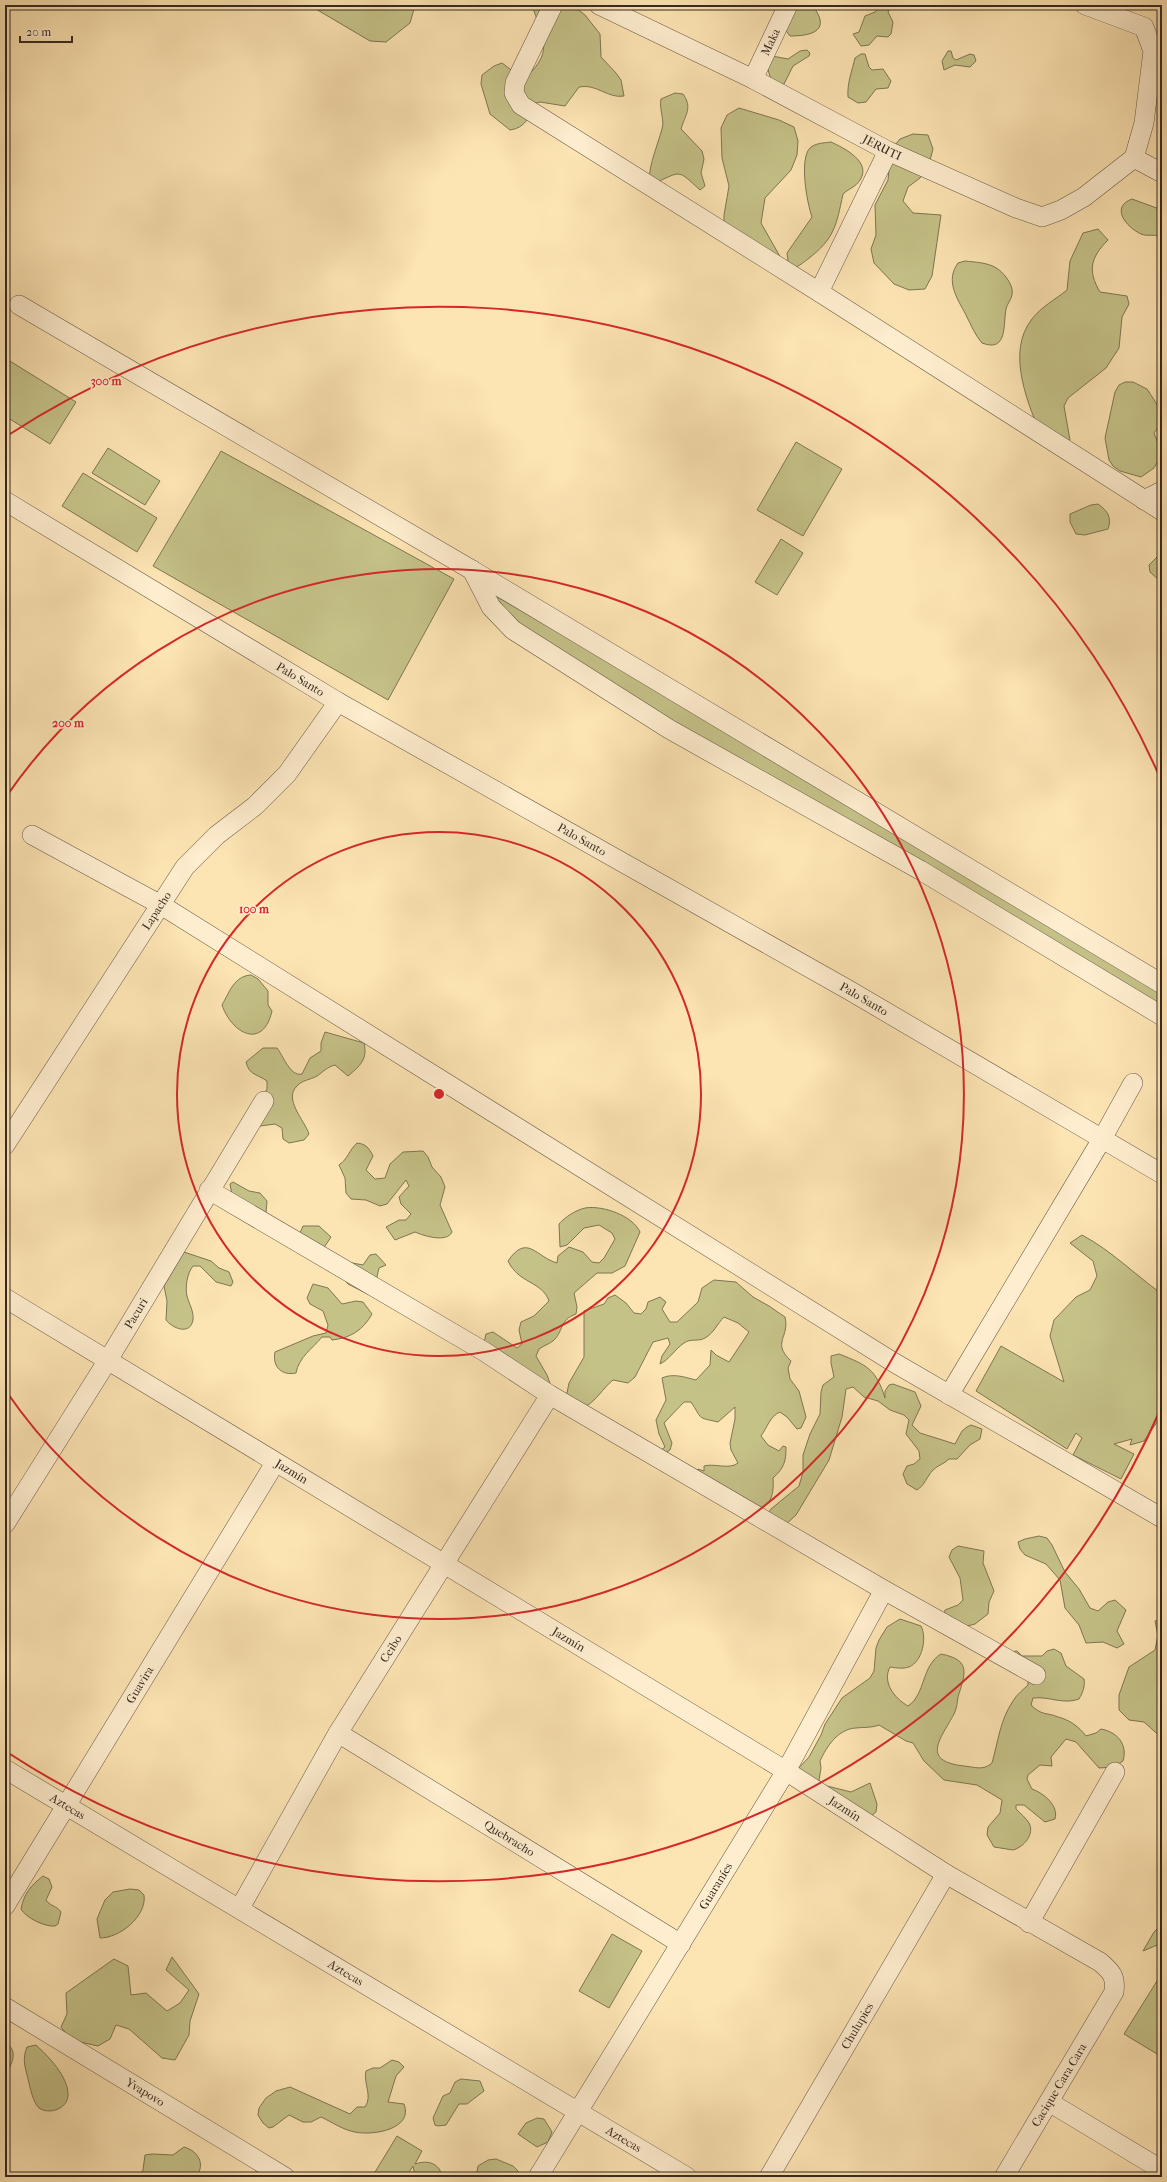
<svg xmlns="http://www.w3.org/2000/svg" width="1167" height="2182" viewBox="0 0 1167 2182" font-family="'IM FELL French Canon',serif">
<style>
.green{fill:#c5c288;stroke:#7e7654}
.lines{fill:none;stroke-linecap:round;stroke-linejoin:round}
.minor-casing{stroke:#685846;stroke-width:20}
.minor{stroke:#feedce;stroke-width:19}
.ring{fill:none;stroke:#d62828;stroke-width:2}
.labels{text-anchor:middle;stroke-width:3;stroke-linejoin:round;paint-order:stroke}
.street-label{font-size:12px;fill:#362921;stroke:#feedce}
.centre{fill:#d62828;stroke:#feedce;stroke-width:2}
.ring-label{font-size:12px;text-anchor:middle;font-weight:bold;fill:#d62828;stroke:#feedce;stroke-width:3;stroke-linejoin:round;paint-order:stroke}
</style>
<rect width="100%" height="100%" fill="#fde4b3"/>
<filter id="stains"><feTurbulence type="fractalNoise" baseFrequency=".005" numOctaves="4"/><feColorMatrix values="0 0 0 0 .2 0 0 0 0 .09 0 0 0 0 .02 0 0 0 .5 -.17"/></filter>
<radialGradient id="worn" r=".72"><stop offset=".6" stop-color="#630" stop-opacity="0"/><stop offset="1" stop-color="#630" stop-opacity=".3"/></radialGradient>
<g class="green">
<path d="M309 5H419L414 9 410 23 386 42 370 41Z"/>
<path d="M532 5H572L585 15 600 34 601 57 616 73 621 80 624 96C608 99 596 83 579 87L565 106 540 102 533 104C530 117 525 128 510 130L490 114 481 84 482 75 494 66 502 63 514 72 528 75C555 50 541 34 532 5Z"/>
<path d="M791 5H812C831 29 815 36 790 36L781 24Z"/>
<path d="M881 5H892L888 12 893 22 891 34 888 37 877 36 869 45 861 46 853 34 859 32 865 16 875 12Z"/>
<path d="M807 50 810 53 809 56 793 66 784 84 780 85 771 79 766 64 772 56 788 59 800 51Z"/>
<path d="M948 51H951L953 58 956 60 970 54 974 55 976 61 970 67 955 65 944 70 942 61Z"/>
<path d="M861 54H865L869 67 872 70 883 69 891 81 888 88 876 89 866 102 858 103 848 97C847 83 852 71 855 58Z"/>
<path d="M675 93 683 94C693 108 685 115 681 129L702 151 704 159 701 173 705 186 700 190C677 169 682 171 655 183L649 180C650 162 657 147 662 129 665 120 659 110 661 99Z"/>
<path d="M739 108 779 120 794 127 798 141 797 155 791 170 765 198 761 223 782 260 724 230V215L729 186 722 158 721 128 727 115Z"/>
<path d="M913 134 928 135 933 149 929 164 920 178 908 187 903 201 913 213 941 215 932 276 925 289 909 290 894 284 874 263 871 249 876 235 875 205 888 180 891 150 900 139Z"/>
<path d="M831 142C844 148 872 162 860 180 856 187 848 189 843 194 836 226 835 238 808 259 801 264 798 268 789 268L787 253 812 217C807 203 799 159 810 148 815 143 824 143 831 142Z"/>
<path d="M1132 199 1162 210V238C1156 233 1148 237 1141 234 1126 227 1110 207 1132 199Z"/>
<path d="M1098 229 1108 240C1091 257 1087 270 1100 292L1127 296 1129 304 1122 317 1119 348 1106 368 1068 398 1064 406 1070 440 1065 446 1043 440C1029 406 1005 353 1032 319 1041 307 1056 299 1067 290L1070 261 1083 233Z"/>
<path d="M965 261C984 263 997 263 1008 280 1011 285 1013 289 1012 295 1011 300 1007 304 1006 309 1003 324 1008 353 982 343 975 335 971 325 966 315 957 298 945 281 958 263Z"/>
<path d="M5 358 76 402 50 444 5 416Z"/>
<path d="M1125 382H1133L1147 389 1162 412V422L1154 433 1162 454 1154 468 1141 477 1120 471 1113 466 1109 460 1105 438 1115 392 1119 385Z"/>
<path d="M796 442 842 469 803 536 757 510Z"/>
<path d="M108 448 160 481 145 505 92 473Z"/>
<path d="M221 451 454 579 388 700 153 566Z"/>
<path d="M83 473 157 518 137 552 62 506Z"/>
<path d="M1098 504C1108 511 1112 518 1108 529L1085 535 1076 534 1070 522V514L1091 505Z"/>
<path d="M781 539 803 553 777 595 755 582Z"/>
<path d="M1162 552V581H1160L1150 572 1149 565Z"/>
<path d="M496 598H499L1162 985V1007L668 718 525 631Z"/>
<path d="M251 975 258 979 268 991V1005L272 1011C263 1050 232 1034 222 1005 229 993 234 976 251 975Z"/>
<path d="M325 1032 364 1043C368 1059 360 1066 348 1076L335 1065C327 1067 323 1072 317 1076 310 1080 302 1080 297 1086 283 1099 305 1121 309 1134L304 1140 289 1143 283 1139 282 1128 275 1124 260 1126 254 1109 267 1089V1081C257 1074 249 1075 246 1062L263 1048H277C283 1055 290 1077 302 1074L310 1058 321 1051V1043Z"/>
<path d="M357 1143C366 1144 369 1148 373 1156L366 1170 375 1179 385 1178 390 1164 403 1152 423 1151 428 1157 432 1167 441 1177 445 1187 440 1205 452 1232C447 1243 424 1236 415 1232L395 1240 386 1227 399 1220H406L411 1214 401 1204 399 1197 409 1186 406 1180 387 1204 380 1206 366 1200 351 1199 346 1193 345 1178 339 1165C348 1159 349 1150 357 1143Z"/>
<path d="M233 1182 249 1191 260 1193 267 1201 266 1213 300 1233 303 1226H319L331 1237 323 1249 342 1261 363 1265 370 1255 376 1254 386 1265 379 1268 376 1281 483 1347 486 1334 493 1332 517 1348 522 1344 519 1330 521 1322 534 1316 549 1301C542 1281 519 1284 508 1261 527 1233 536 1257 557 1263L558 1256 569 1247 583 1252 592 1262 599 1263 604 1258 615 1239 612 1233 599 1225 584 1228 567 1245 560 1247 559 1224C565 1217 576 1210 585 1208 603 1205 633 1216 640 1232L625 1266 612 1273H597L574 1293 577 1307 576 1314C559 1320 564 1331 553 1341 549 1344 543 1346 539 1349L536 1356 547 1375 552 1389 348 1284 338 1272 232 1195 230 1184Z"/>
<path d="M1082 1235C1112 1251 1134 1274 1162 1294V1415L1144 1441 1130 1445 1132 1439 1114 1444 1134 1454 1121 1479 1073 1455 1082 1438 1076 1433 1067 1449 976 1391 1001 1346 1064 1382 1050 1336 1054 1320 1076 1297 1090 1290 1097 1276 1093 1261 1070 1243Z"/>
<path d="M184 1252 211 1261 219 1268 229 1272 233 1282 231 1286 216 1282 200 1266H193C187 1273 185 1288 187 1296 189 1304 194 1311 193 1320 190 1336 172 1328 166 1320L167 1301 164 1286Z"/>
<path d="M714 1280 736 1282 753 1297 769 1306 785 1317C790 1338 771 1342 791 1361L788 1368 790 1379 799 1391 806 1417 801 1428 797 1429 787 1417 780 1412C770 1416 767 1428 761 1436L768 1445 779 1451 783 1446 786 1447C786 1462 784 1468 773 1478 774 1494 772 1504 756 1512L695 1472 698 1469 704 1471V1466C715 1463 729 1470 738 1463L731 1450 730 1443 735 1419V1407L718 1422C696 1417 703 1420 691 1402H684L664 1423 672 1443 670 1450 664 1454 660 1451 665 1447 659 1434 656 1420 666 1400 662 1378C673 1373 684 1377 696 1380L710 1365 711 1350 716 1355 729 1362 749 1332 738 1323 724 1317C717 1324 714 1333 705 1338 698 1342 691 1338 684 1343 675 1349 670 1359 660 1364L662 1356 670 1344 668 1338 653 1342 635 1377 628 1383 613 1380C603 1388 596 1401 586 1406L566 1398 569 1383 584 1357V1311L604 1304 608 1298 615 1295 626 1303 634 1313 641 1314 646 1309 648 1302 660 1297 666 1302 662 1309 670 1322H677L698 1302 702 1288Z"/>
<path d="M313 1284 328 1288 342 1304 356 1301 363 1302 372 1314C363 1330 351 1338 332 1340L330 1337H322C312 1349 299 1357 296 1373 282 1376 272 1367 275 1352L313 1336 326 1333 328 1325 323 1311 310 1304 307 1298Z"/>
<path d="M839 1354C867 1365 876 1369 885 1398V1391L889 1385 893 1384 915 1392 921 1406 912 1425 920 1433 955 1444 962 1431 967 1427 971 1425 982 1429 980 1439 970 1445 957 1459H949C944 1464 938 1465 933 1470 927 1476 925 1485 917 1490L907 1484 903 1474 907 1466 914 1464 920 1459 919 1451 906 1434 909 1420 904 1415 890 1410 878 1401 864 1397 853 1387 846 1389 842 1417 829 1460 796 1515 784 1526 767 1515 771 1509 799 1486 803 1472V1455L810 1434 820 1414 821 1392 823 1385 834 1377 831 1363V1356Z"/>
<path d="M1039 1536 1047 1538 1052 1545 1065 1572 1079 1589 1090 1608 1098 1611 1108 1602 1115 1600 1126 1610 1117 1631 1124 1644 1117 1648 1103 1642 1086 1643 1079 1625 1065 1608 1060 1580 1046 1564 1025 1555 1020 1549 1018 1542 1025 1539Z"/>
<path d="M958 1546 984 1551 983 1563 994 1591 989 1602 988 1614 975 1624 960 1628 944 1618 945 1610 958 1605 963 1600 960 1578 949 1557 952 1550Z"/>
<path d="M900 1619 921 1626C927 1637 923 1661 909 1667 903 1669 896 1668 890 1667 882 1682 894 1698 908 1706 926 1694 921 1666 941 1654 972 1660 965 1674 958 1697 957 1703 957 1708 954 1714 942 1737 919 1761 964 1766 975 1767 983 1771 992 1763 998 1742 1000 1720 1013 1701 1017 1694 1023 1690 1028 1685V1677L1009 1652 1017 1651 1022 1656H1042L1047 1651 1054 1649 1061 1653 1066 1666 1084 1679C1085 1687 1083 1692 1079 1699 1063 1705 1049 1696 1033 1698L1031 1705C1042 1716 1046 1712 1058 1717 1070 1720 1079 1727 1086 1736L1096 1733 1101 1729C1117 1732 1128 1744 1123 1761L1114 1767 1099 1768 1076 1742 1066 1739 1051 1757 1052 1766 1040 1765 1028 1775 1027 1779 1032 1789C1043 1793 1059 1805 1055 1819L1045 1822 1024 1805H1016V1809C1020 1813 1026 1818 1029 1823 1035 1834 1024 1847 1013 1850L994 1847 987 1835 988 1827 1000 1813 1002 1800 977 1785 944 1780 924 1761 913 1743 906 1741 879 1725C871 1728 865 1727 856 1728 838 1729 827 1746 820 1761L821 1768 819 1780 823 1785 851 1792 870 1783 877 1804 876 1812 871 1816 794 1773 809 1757 821 1735 825 1724 842 1698 870 1678 874 1671 876 1648 879 1640 887 1627Z"/>
<path d="M1162 1619V1738L1144 1722 1129 1720 1119 1710V1695L1129 1667 1155 1650 1158 1635 1155 1621Z"/>
<path d="M43 1876 49 1879 52 1887 46 1900C50 1906 57 1906 61 1912L58 1924 55 1926C45 1927 26 1918 21 1909 24 1894 30 1886 43 1876Z"/>
<path d="M130 1889 139 1890 144 1895C147 1916 120 1938 100 1938L97 1919 105 1900 113 1892Z"/>
<path d="M1162 1924V1943L1143 1951 1154 1932Z"/>
<path d="M612 1934 642 1951 609 2008 579 1991Z"/>
<path d="M172 1957 199 1994 190 2021 189 2035 175 2060 162 2058 129 2029 116 2025 110 2039 98 2046 71 2040 61 2027 67 2014 66 1993 114 1959 128 1966 131 1995 146 1993 167 2011 180 2003 189 1990 166 1970Z"/>
<path d="M1162 1973V2057L1124 2034Z"/>
<path d="M5 2042C20 2052 11 2064 5 2077Z"/>
<path d="M36 2045C48 2056 69 2077 68 2096 67 2109 49 2115 39 2108 33 2102 30 2088 28 2079 25 2067 22 2059 27 2047Z"/>
<path d="M392 2060 399 2062 404 2067 396 2076 388 2102 404 2104C414 2129 373 2136 355 2132 343 2130 332 2122 321 2117L311 2122H303L289 2115 273 2127 269 2128 263 2123 258 2115 259 2108 266 2098 276 2091 290 2087 350 2114 357 2107H365C373 2096 363 2083 366 2071L373 2068H380Z"/>
<path d="M461 2079 480 2081 484 2091 467 2104H459L446 2125 438 2126 435 2125 433 2118 443 2096 450 2093 455 2082Z"/>
<path d="M537 2118 544 2119 552 2132 548 2142 537 2147 518 2134 526 2123Z"/>
<path d="M397 2136 422 2151 415 2164C424 2161 434 2161 440 2170L441 2177H415L413 2166 406 2177H372Z"/>
<path d="M184 2147C198 2151 206 2164 196 2177H139L143 2170 145 2155 152 2154 173 2155Z"/>
<path d="M496 2159 513 2166 518 2171V2175L515 2177 496 2175 495 2177H476L478 2166 488 2160Z"/>
</g>
<g class="lines">
<defs>
<g id="minor">
<path d="M553 5 515 83 514 93 521 105 819 292 1162 511"/>
<path id="s1" d="M599 5 753 79 888 151 1016 208 1042 217 1061 210 1084 197 1134 158 1162 173"/>
<path d="M1085 5 1144 27 1153 51 1144 123 1134 158"/>
<path id="s2" d="M753 79 788 5"/>
<path d="M819 292 888 151"/>
<path d="M19 305 472 570 491 607 513 630 669 729 920 870 1162 1016"/>
<path d="M1144 500 1162 491"/>
<path id="s3" d="M5 501 338 702 847 989 1162 1174"/>
<path d="M472 570 1162 984"/>
<path d="M32 835 161 905 893 1362 1162 1518"/>
<path id="s4" d="M5 1145 185 867 217 835 255 806 287 774 338 702"/>
<path d="M209 1190 485 1352 550 1395 884 1590 1036 1675"/>
<path id="s5" d="M5 1298 786 1771 946 1874 1100 1962C1112 1972 1116 1977 1114 1992L1004 2177"/>
<path d="M949 1395 1102 1139 1133 1083"/>
<path id="s6" d="M5 1524 108 1360 264 1101"/>
<path id="s7" d="M338 1733 681 1944"/>
<path id="s8" d="M5 1769 687 2177"/>
<path id="s9" d="M5 1906 275 1463"/>
<path id="s10" d="M240 1908 338 1733 550 1395"/>
<path d="M1029 1923 1115 1772"/>
<path id="s11" d="M5 2007 285 2177"/>
<path d="M1049 2102 1162 2170"/>
<path id="s12" d="M538 2177 786 1771 884 1590"/>
<path id="s13" d="M769 2177 946 1874"/>
</g>
</defs>
<use href="#minor" class="minor-casing"/>
<use href="#minor" class="minor"/>
</g>
<g class="ring">
<circle cx="439" cy="1094" r="262"/>
<path d="M6 797A525 525 0 1 1 6 1391"/>
<path d="M1161 1408A787 787 0 0 1 10 1754M10 434A787 787 0 0 1 1161 780"/>
</g>
<g class="labels">
<g class="street-label">
<text dy="4" stroke="none"><textPath href="#s2" startOffset="41">Maka</textPath></text>
<text dy="4" stroke="none"><textPath href="#s1" startOffset="317">JERUTI</textPath></text>
<text dy="4" stroke="none"><textPath href="#s3" startOffset="345">Palo Santo</textPath></text>
<text dy="4" stroke="none"><textPath href="#s3" startOffset="669">Palo Santo</textPath></text>
<text dy="4" stroke="none"><textPath href="#s4" startOffset="279">Lapacho</textPath></text>
<text dy="4" stroke="none"><textPath href="#s3" startOffset="993">Palo Santo</textPath></text>
<text dy="4" stroke="none"><textPath href="#s6" startOffset="248">Pacuri</textPath></text>
<text dy="4" stroke="none"><textPath href="#s5" startOffset="335">Jazmín</textPath></text>
<text dy="4" stroke="none"><textPath href="#s5" startOffset="659">Jazmín</textPath></text>
<text dy="4" stroke="none"><textPath href="#s10" startOffset="300">Ceibo</textPath></text>
<text dy="4" stroke="none"><textPath href="#s9" startOffset="259">Guavira</textPath></text>
<text dy="4" stroke="none"><textPath href="#s8" startOffset="73">Aztecas</textPath></text>
<text dy="4" stroke="none"><textPath href="#s5" startOffset="983">Jazmín</textPath></text>
<text dy="4" stroke="none"><textPath href="#s7" startOffset="201">Quebracho</textPath></text>
<text dy="4" stroke="none"><textPath href="#s12" startOffset="341">Guaraníes</textPath></text>
<text dy="4" stroke="none"><textPath href="#s8" startOffset="397">Aztecas</textPath></text>
<text dy="4" stroke="none"><textPath href="#s13" startOffset="175">Chulupies</textPath></text>
<text transform="translate(1059 2085) rotate(-59)" y="4">Cacique Cara Cara</text>
<text dy="4" stroke="none"><textPath href="#s11" startOffset="164">Yvapovo</textPath></text>
<text dy="4" stroke="none"><textPath href="#s8" startOffset="721">Aztecas</textPath></text>
</g>
</g>
<circle cx="439" cy="1094" r="6" class="centre"/>
<g class="ring-label">
<text x="106" y="385">300 m</text>
<text x="68" y="727">200 m</text>
<text x="254" y="913">100 m</text>
</g>
<rect width="1167" height="2182" fill="none" stroke="#fde4b3" stroke-width="20"/>
<rect x="6" y="6" width="1155" height="2170" fill="none" stroke="#362921" stroke-width="2"/>
<rect x="10" y="10" width="1147" height="2162" fill="none" stroke="#362921"/>
<path d="M20 36v6h52v-6" fill="none" stroke="#362921" stroke-width="2"/>
<text x="26" y="36" font-size="12" fill="#362921" stroke="#feedce" stroke-width="3" paint-order="stroke">20 m</text>
<rect width="100%" height="100%" filter="url(#stains)"/>
<rect width="100%" height="100%" fill="url(#worn)"/>
</svg>
